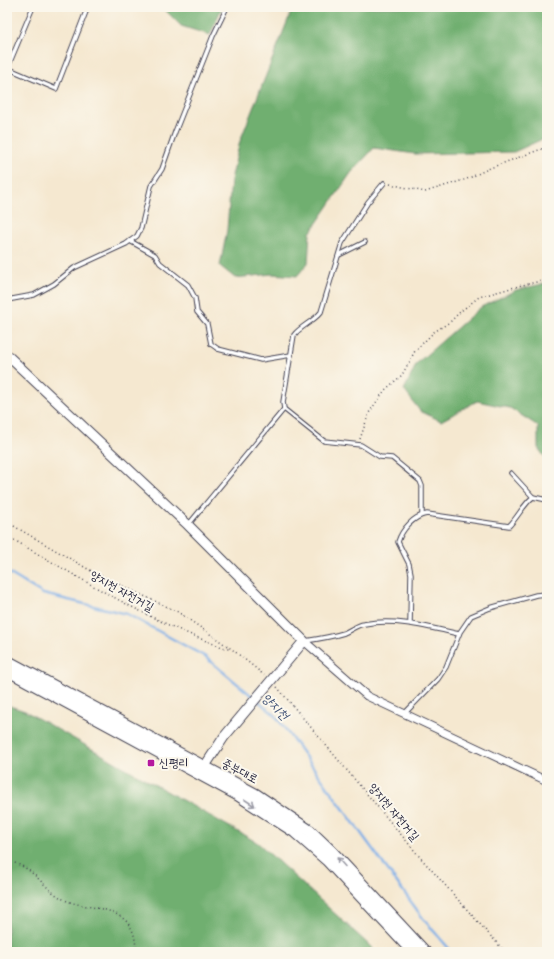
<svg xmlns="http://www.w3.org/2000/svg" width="554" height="959" viewBox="0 0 554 959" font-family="Sriracha,'Poor Story',sans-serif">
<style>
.forest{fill:#6faf70;stroke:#486856}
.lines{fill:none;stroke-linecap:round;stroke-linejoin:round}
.stream{stroke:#7bade7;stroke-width:2.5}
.service-casing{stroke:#424051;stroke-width:5.5}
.minor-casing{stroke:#424051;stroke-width:9}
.tertiary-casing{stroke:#424051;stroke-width:11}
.primary-casing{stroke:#424051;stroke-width:13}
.path{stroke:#424051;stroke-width:1.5;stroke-dasharray:1 3;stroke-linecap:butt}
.service{stroke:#fff;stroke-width:3.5}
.minor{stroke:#fff;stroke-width:7}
.tertiary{stroke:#fff;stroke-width:9}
.primary{stroke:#fff;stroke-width:11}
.oneway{stroke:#9c9ca7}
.poi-dot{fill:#b5179e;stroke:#fbf7ec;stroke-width:1.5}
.labels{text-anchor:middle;stroke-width:4;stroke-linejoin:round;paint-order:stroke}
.street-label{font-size:12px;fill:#22223b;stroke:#fbf7ec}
.poi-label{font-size:12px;fill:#22223b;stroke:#fbf7ec;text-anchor:start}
.water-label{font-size:13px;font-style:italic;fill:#415377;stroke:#fbf7ec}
</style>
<rect width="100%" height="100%" fill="#fbf7ec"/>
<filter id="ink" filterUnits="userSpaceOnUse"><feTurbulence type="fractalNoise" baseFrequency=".025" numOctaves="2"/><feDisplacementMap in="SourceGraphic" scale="8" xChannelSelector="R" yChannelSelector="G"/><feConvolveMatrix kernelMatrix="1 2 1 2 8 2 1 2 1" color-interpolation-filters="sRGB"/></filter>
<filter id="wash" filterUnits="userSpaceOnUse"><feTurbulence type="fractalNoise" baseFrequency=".012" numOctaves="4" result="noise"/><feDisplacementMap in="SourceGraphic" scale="16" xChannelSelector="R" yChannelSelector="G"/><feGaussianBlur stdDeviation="0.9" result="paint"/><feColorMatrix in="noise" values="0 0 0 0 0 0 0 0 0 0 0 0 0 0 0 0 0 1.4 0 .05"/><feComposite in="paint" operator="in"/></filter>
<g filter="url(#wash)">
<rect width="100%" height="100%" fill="#f5e8d0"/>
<g class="forest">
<path d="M162 7H222L210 35 181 26Z"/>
<path d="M293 7H547V137L514 152 415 154 374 148 351 173 310 233 308 263 297 276 272 274 235 278 220 266 227 230 231 180 240 141Z"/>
<path d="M547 283V460L538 448V426L510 408 477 401 441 421 420 411 404 390 417 363 481 307 516 290Z"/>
<path d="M7 705 25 711 258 843 368 944 375 952H7Z"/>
</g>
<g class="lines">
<path class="stream" d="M7 572 43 594 127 614 204 656 275 715 425 921 452 952"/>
</g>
</g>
<g filter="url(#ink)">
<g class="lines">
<defs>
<g id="service">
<path d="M7 68 56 89 87 9 83 7"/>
<path d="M7 69 33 7"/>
<path d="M384 183 368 202 342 243 321 312C313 322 301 326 294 335L283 402 284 409 324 441 361 445 380 457 392 458 420 481 422 486V515"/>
<path d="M130 241 155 255 160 263 188 285 195 298 197 312 207 324 211 344 218 349 261 360 291 355"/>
<path d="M339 255 365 242"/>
<path d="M7 300 34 295 54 284 74 268 126 244 137 236 141 228 151 186 162 169 175 132 213 36 227 7"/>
<path d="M511 473 533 497"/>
<path d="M189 524 284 409"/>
<path d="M410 623 411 574 409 564 398 542C402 529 414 516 427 514L509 526C518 517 523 505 533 497L547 500"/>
<path d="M305 641C318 639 331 637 344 633 351 630 357 625 364 624 395 618 428 627 459 634"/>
<path d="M405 713 438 679 446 667 460 632 471 616 490 608 536 595 547 594"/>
</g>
<path id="minor" d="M304 641 367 696 547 781"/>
<path id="tertiary" d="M7 355 188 525 304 641 224 737 201 772"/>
<g id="primary">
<path d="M7 661 255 794 310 831 332 852 425 952"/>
<path d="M7 670 238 795 295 832 327 860 413 952"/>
</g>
</defs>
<use href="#service" class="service-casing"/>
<use href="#minor" class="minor-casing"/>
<use href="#tertiary" class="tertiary-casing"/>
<use href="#primary" class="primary-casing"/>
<g class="path">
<path d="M390 184 425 192 467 179 490 168 547 147"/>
<path d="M360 439 369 413 375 404 385 390 402 375 415 351 434 332 450 322 461 311 479 297 522 285 547 280"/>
<path d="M7 522 93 572 178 612 233 650 264 675"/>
<path d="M7 536C80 578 151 623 231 650"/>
<path d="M277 687 419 856 505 952"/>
<path d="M7 861C35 866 42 889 65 900 85 909 109 905 126 921 134 929 136 941 136 952"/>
</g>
<use href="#service" class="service"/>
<use href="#minor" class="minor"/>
<use href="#tertiary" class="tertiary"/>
<use href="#primary" class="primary"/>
</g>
<defs><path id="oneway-shaft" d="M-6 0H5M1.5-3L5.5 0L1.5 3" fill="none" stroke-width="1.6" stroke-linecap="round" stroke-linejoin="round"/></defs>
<g class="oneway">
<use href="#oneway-shaft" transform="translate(250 803) rotate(33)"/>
<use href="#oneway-shaft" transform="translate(341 862) rotate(-132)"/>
</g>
</g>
<rect class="poi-dot" x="147" y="759" width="8" height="8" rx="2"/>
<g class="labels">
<g class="street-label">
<text transform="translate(122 591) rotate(29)" y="4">양지천 자전거길</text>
<text transform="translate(240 771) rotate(28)" y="4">중부대로</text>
<text transform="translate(394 812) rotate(50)" y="4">양지천 자전거길</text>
</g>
<g class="poi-label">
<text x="159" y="767">신평리</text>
</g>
<g class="water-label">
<text transform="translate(276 706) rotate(45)" y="5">양지천</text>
</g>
</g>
<rect width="554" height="959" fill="none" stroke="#fbf7ec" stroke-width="24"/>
</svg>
